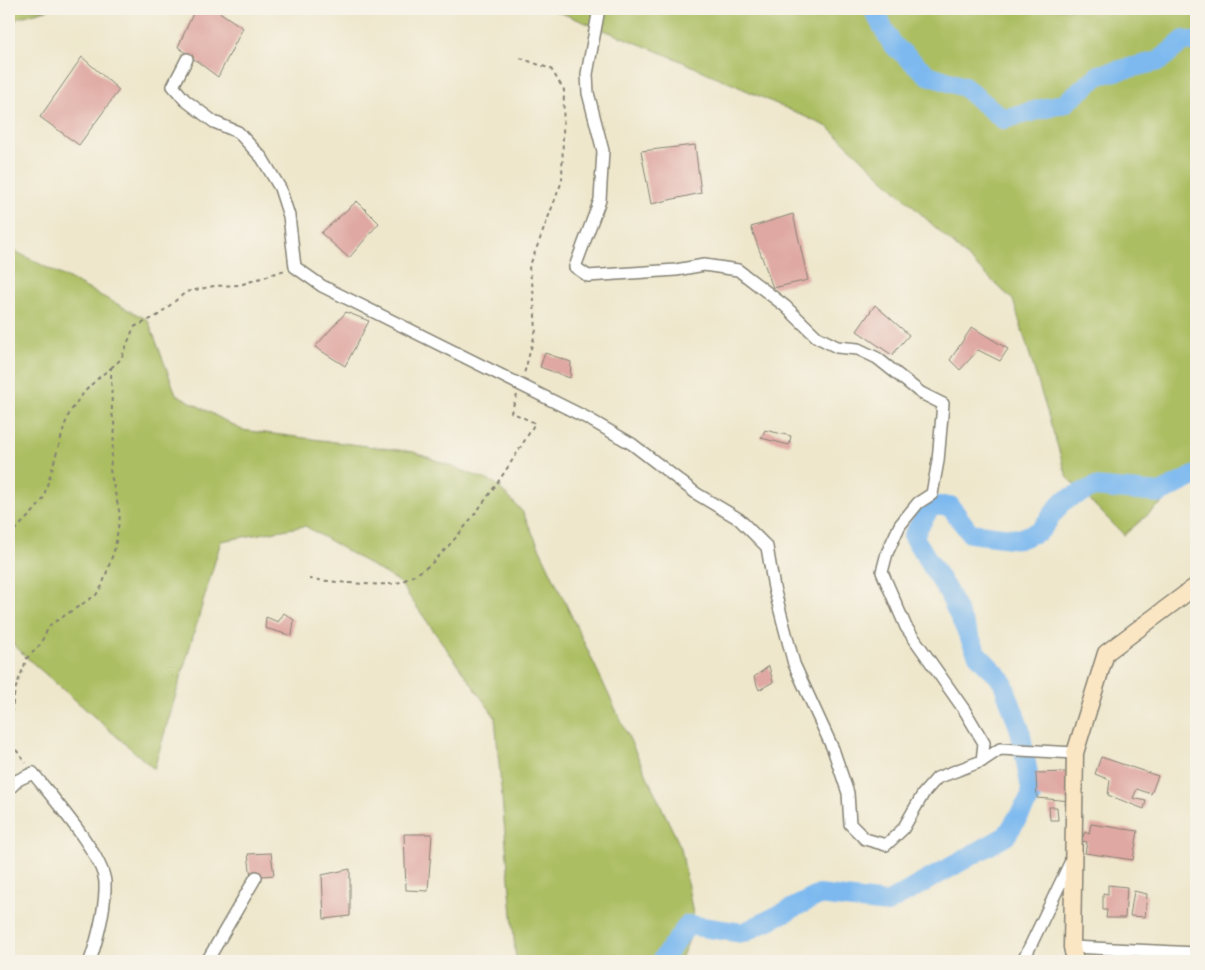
<svg xmlns="http://www.w3.org/2000/svg" width="1205" height="970" viewBox="0 0 1205 970" font-family="Cardo,serif">
<style>
.green{fill:#acbe62;stroke:#646d3f}
.lines{fill:none;stroke-linecap:round;stroke-linejoin:round}
.river{stroke:#7db9ef;stroke-width:20}
.building{fill:#dfa8a2}
.street-casing{stroke:#858274;stroke-width:14}
.secondary-casing{stroke:#858274;stroke-width:19}
.path{stroke:#858274;stroke-width:2;stroke-dasharray:4 4;stroke-linecap:butt}
.street{stroke:#fff;stroke-width:11}
.secondary{stroke:#fbe6c4;stroke-width:16}
</style>
<rect width="100%" height="100%" fill="#f7f3e8"/>
<filter id="ink" filterUnits="userSpaceOnUse"><feTurbulence type="fractalNoise" baseFrequency=".02" numOctaves="2"/><feDisplacementMap in="SourceGraphic" scale="10" xChannelSelector="R" yChannelSelector="G"/><feConvolveMatrix kernelMatrix="1 2 1 2 8 2 1 2 1" color-interpolation-filters="sRGB"/></filter>
<filter id="wash" filterUnits="userSpaceOnUse"><feTurbulence type="fractalNoise" baseFrequency=".0096" numOctaves="4" result="noise"/><feDisplacementMap in="SourceGraphic" scale="20" xChannelSelector="R" yChannelSelector="G"/><feGaussianBlur stdDeviation="1.12" result="paint"/><feColorMatrix in="noise" values="0 0 0 0 0 0 0 0 0 0 0 0 0 0 0 0 0 1.4 0 .05"/><feComposite in="paint" operator="in"/></filter>
<g filter="url(#wash)">
<rect width="100%" height="100%" fill="#eee7cc"/>
<g class="green">
<path d="M9 9H50L17 18 9 35Z"/>
<path d="M551 9H1196V466L1184 484 1124 535 1067 477 1013 300 828 127 672 57Z"/>
<path d="M9 248 148 320 176 394 242 430 414 452 495 483 522 511 681 848 695 926 680 961H516L495 717 399 582 305 526 221 541 154 769 27 658 9 640Z"/>
</g>
<g class="lines">
<g class="river">
<path d="M873 9 892 44 928 75 964 87 1003 119 1065 103 1099 75 1159 61 1184 40 1196 43"/>
<path d="M661 961 688 925 743 933 819 895 887 903 1006 836 1032 795 1020 730 1002 680 978 655 948 592 913 536 931 506H950L970 533 1019 539 1040 531 1063 501 1094 487 1160 493 1196 475"/>
</g>
</g>
<g id="blocks">
<g class="building">
<path d="M195 9H215L243 28 218 77 178 47Z"/>
<path d="M82 57 119 90 79 145 40 117Z"/>
<path d="M695 145 701 193 651 204 641 151Z"/>
<path d="M357 201 379 223 349 258 321 233Z"/>
<path d="M793 214 808 280 773 288 751 227Z"/>
<path d="M875 305 909 335 892 355 857 331Z"/>
<path d="M346 312 369 321 345 366 315 347Z"/>
<path d="M972 327 1008 349 1000 361 978 350 960 370 950 360Z"/>
<path d="M545 353 571 362 570 378 540 367Z"/>
<path d="M765 430 791 436 789 445 761 438Z"/>
<path d="M284 613 294 620 292 636 265 628 266 617 278 622Z"/>
<path d="M769 666 773 682 759 690 754 677Z"/>
<path d="M1101 757 1158 776 1151 794 1137 789 1133 798 1146 801 1144 809 1108 795 1110 780 1095 774Z"/>
<path d="M1067 772 1071 801 1037 798 1036 773Z"/>
<path d="M1049 807H1057L1058 820H1050Z"/>
<path d="M1091 824 1138 831 1133 860 1085 853 1087 842 1081 841 1085 832 1089 834Z"/>
<path d="M404 834H432L428 891 406 890Z"/>
<path d="M271 853 274 875 251 877 248 854Z"/>
<path d="M350 869V916L324 919 322 875Z"/>
<path d="M1108 885 1127 887 1125 918H1106L1107 910H1103V893L1108 894Z"/>
<path d="M1134 891 1147 894 1145 917 1130 916Z"/>
</g>
</g>
</g>
<g filter="url(#ink)">
<use href="#blocks" fill-opacity="0" stroke="#858274" stroke-width="1"/>
<g class="lines">
<defs>
<g id="street">
<path d="M599 9 587 74 588 93 603 151 600 200 575 267 588 276 676 270 704 265 738 270 785 306 817 337 837 347 858 349 877 358 921 393 943 404 938 461 932 494 918 503 900 525 887 553 882 572 906 627 965 711 984 743 982 761"/>
<path d="M187 59 173 86 185 100 214 122 238 132 262 158 280 188 289 216 295 267 322 286 587 418 632 444 697 494 739 519 767 547 774 588 794 664 833 749 848 793 850 824 865 839 886 845 903 829 923 794 937 778 982 761 1000 749 1075 753"/>
<path d="M9 789 18 780 33 773C51 796 103 855 105 882 106 908 98 937 90 961"/>
<path d="M1072 947 1196 953"/>
<path d="M207 961 256 877"/>
<path d="M1023 961 1071 861"/>
</g>
<path id="secondary" d="M1075 961 1072 947 1075 753 1106 653 1196 586"/>
</defs>
<use href="#street" class="street-casing"/>
<use href="#secondary" class="secondary-casing"/>
<g class="path">
<path d="M520 58 551 69 564 90 562 181 529 268 533 288 536 330 524 374"/>
<path d="M111 368 121 359 134 327 157 316 186 292 214 286 240 285 285 270"/>
<path d="M9 536 36 509 43 499 67 418C78 397 92 382 111 368L112 413 115 428 110 470 120 515 115 548 102 586 96 595 50 625 39 646 27 658 15 690 9 726"/>
<path d="M309 579C329 581 384 588 400 582 410 578 426 569 433 562 471 525 509 468 535 423L511 412 517 395"/>
<path d="M9 736 10 742 26 763"/>
</g>
<use href="#street" class="street"/>
<use href="#secondary" class="secondary"/>
</g>
</g>
<rect width="1205" height="970" fill="none" stroke="#f7f3e8" stroke-width="30"/>
</svg>
